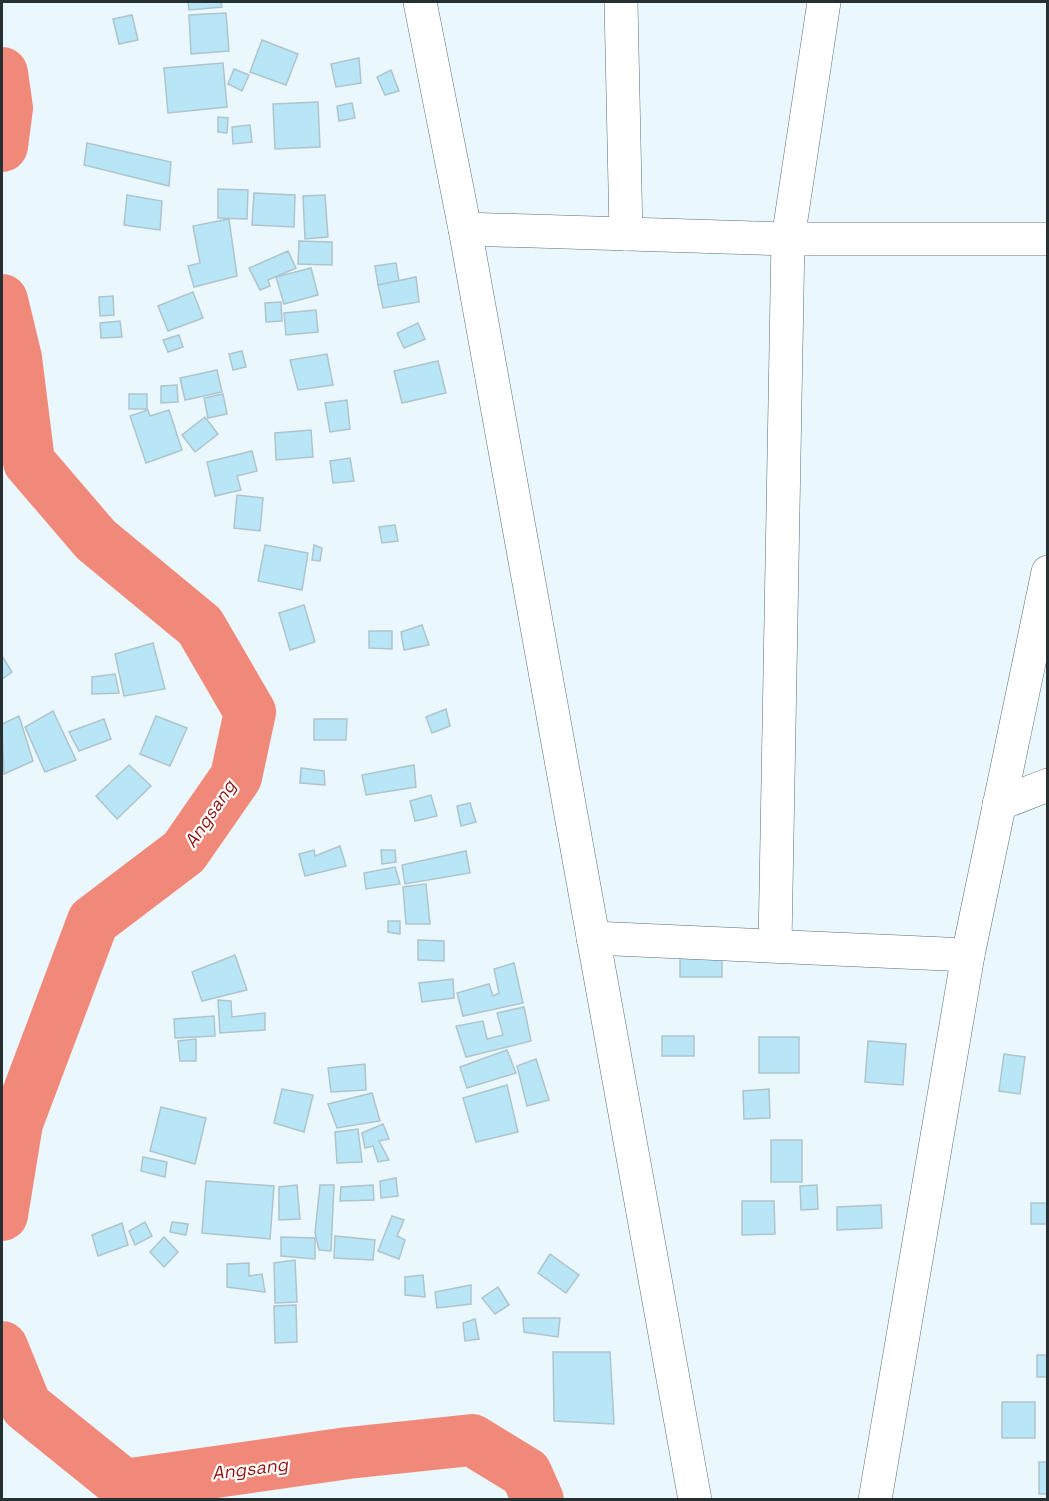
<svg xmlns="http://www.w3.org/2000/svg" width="1049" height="1501" viewBox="0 0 1049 1501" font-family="'Space Grotesk',sans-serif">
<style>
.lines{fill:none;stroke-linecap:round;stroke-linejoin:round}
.river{stroke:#f1897b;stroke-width:52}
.building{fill:#b9e6f7;stroke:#aec4cc;stroke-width:1.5}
.minor-casing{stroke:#5a6e75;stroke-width:34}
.minor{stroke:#fff;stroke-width:33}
.labels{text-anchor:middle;stroke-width:4.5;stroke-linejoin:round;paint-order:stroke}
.water-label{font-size:18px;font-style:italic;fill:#921510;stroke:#fff}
</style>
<rect width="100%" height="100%" fill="#eaf8fd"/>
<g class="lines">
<g class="river">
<path d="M2 73 7 108 2 146"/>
<path d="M2 300 16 358 29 462 96 540 200 626 250 712 236 777 184 852 93 921 17 1123 2 1215"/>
<path d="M2 1347 26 1406 124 1485 348 1453 472 1440 526 1473 538 1500"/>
</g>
</g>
<g class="building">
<path d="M188 2H221L222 7 189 10Z"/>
<path d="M226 13 229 51 191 54 189 15Z"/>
<path d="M132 15 138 40 119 44 113 19Z"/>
<path d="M262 40 298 54 286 85 250 72Z"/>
<path d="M359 58 361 83 336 87 331 64Z"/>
<path d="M223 63 227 107 168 113 164 68Z"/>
<path d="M234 69 249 75 242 91 228 84Z"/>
<path d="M391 70 399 91 385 95 377 77Z"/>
<path d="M318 102 320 147 275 149 273 104Z"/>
<path d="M352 103 355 118 339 121 337 106Z"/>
<path d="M218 117 228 118 227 133 218 132Z"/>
<path d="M250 125 252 142 233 144 232 127Z"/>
<path d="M87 143 171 162 169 186 84 165Z"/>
<path d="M218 189 248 190 247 219 218 218Z"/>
<path d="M254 193 295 195 294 227 252 225Z"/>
<path d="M127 195 162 201 160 230 124 225Z"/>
<path d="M325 195 328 237 305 239 303 196Z"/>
<path d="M229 219 237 276 194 287 188 266 200 263 193 226Z"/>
<path d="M299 241 332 242V265L298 264Z"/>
<path d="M288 251 296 268 268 280 270 286 260 290 249 268Z"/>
<path d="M396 263 399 281 378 285 375 266Z"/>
<path d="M311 268 318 295 284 304 276 277Z"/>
<path d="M416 277 419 302 383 308 378 285Z"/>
<path d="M193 292 203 318 168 331 158 306Z"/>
<path d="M113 296 114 315 100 316 99 297Z"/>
<path d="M281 302 282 321 266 322 265 303Z"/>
<path d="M316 310 318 332 286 335 284 313Z"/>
<path d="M120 321 122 337 101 338 100 323Z"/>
<path d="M418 323 425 339 404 348 397 333Z"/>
<path d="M179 335 183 347 168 352 163 340Z"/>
<path d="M242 351 246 367 233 370 229 354Z"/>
<path d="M327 354 333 385 298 390 290 360Z"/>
<path d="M438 361 446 393 402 403 394 371Z"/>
<path d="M217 370 222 392 185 400 180 378Z"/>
<path d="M177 385 178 402 161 403V386Z"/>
<rect x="129" y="394" width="18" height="15"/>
<path d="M223 394 227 414 208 418 204 398Z"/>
<path d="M347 400 350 429 330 432 325 403Z"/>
<path d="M148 410 150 416 169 410 182 450 146 463 130 416Z"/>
<path d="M205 417 218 434 195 452 182 435Z"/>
<path d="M311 430 313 457 276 460 275 433Z"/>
<path d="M252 451 257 471 237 476 241 490 215 496 207 462Z"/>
<path d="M350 458 354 481 333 483 330 461Z"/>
<path d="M237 495 263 498 260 531 234 528Z"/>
<path d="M395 525 398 541 382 543 379 527Z"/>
<path d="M265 545 308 553 302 590 258 581Z"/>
<path d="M314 545 322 548 320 561 312 560Z"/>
<path d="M304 605 315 642 290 650 279 613Z"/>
<path d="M422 625 429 645 404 650 401 632Z"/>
<path d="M369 631H392V649L369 648Z"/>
<path d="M153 643 165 689 124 696 115 654Z"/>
<path d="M2 656 12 672 2 679Z"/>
<path d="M115 674 119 693 92 694V677Z"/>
<path d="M446 709 450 726 432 733 426 717Z"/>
<path d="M53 711 76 760 45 772 25 727Z"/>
<path d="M19 716 33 761 4 774 2 724Z"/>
<path d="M156 716 187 728 170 766 140 754Z"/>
<path d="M104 719 111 739 79 751 69 732Z"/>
<path d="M314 719H347L346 740H314Z"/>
<path d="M129 765 151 786 117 819 96 796Z"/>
<path d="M414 765 416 787 366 795 362 775Z"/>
<path d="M301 768 324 771 325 785 300 783Z"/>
<path d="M431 795 437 816 415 821 410 801Z"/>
<path d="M470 803 476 822 461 826 457 806Z"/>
<path d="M340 846 346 866 305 876 299 854 314 850 315 856Z"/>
<path d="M381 850H395L396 862 382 864Z"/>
<path d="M466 851 470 873 405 884 402 865Z"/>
<path d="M395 867 400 884 366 889 364 873Z"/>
<path d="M426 884 430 924H406L403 887Z"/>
<path d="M388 921H400V934L388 932Z"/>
<path d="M418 940 444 941V961L418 960Z"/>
<rect x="680" y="950" width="42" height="27"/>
<path d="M235 955 247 990 202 1001 192 972Z"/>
<path d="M514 963 523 1003 463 1016 457 993 489 984 493 996 499 993 494 969Z"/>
<path d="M453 979 454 998 422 1002 419 983Z"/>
<path d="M218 1000 231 1001 232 1017 265 1013V1030L220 1033Z"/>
<path d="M524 1007 531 1041 466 1057 456 1026 483 1021 487 1039 503 1035 497 1013Z"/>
<path d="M214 1016 215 1036 175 1038 174 1019Z"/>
<rect x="662" y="1036" width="32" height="20"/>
<rect x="759" y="1037" width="40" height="36"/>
<path d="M196 1039V1061H180L178 1041Z"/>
<path d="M868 1041 906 1044 903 1085 865 1082Z"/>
<path d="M507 1050 516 1073 467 1088 460 1067Z"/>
<path d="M1004 1054 1025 1057 1020 1094 999 1091Z"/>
<path d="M536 1059 549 1100 527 1106 517 1066Z"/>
<path d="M365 1064 366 1090 331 1092 328 1068Z"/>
<path d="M507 1085 518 1132 476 1142 463 1098Z"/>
<path d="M282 1089 313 1095 304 1132 274 1123Z"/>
<path d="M769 1089 770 1118 744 1119 743 1091Z"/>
<path d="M372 1093 380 1121 337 1128 328 1104Z"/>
<path d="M161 1107 206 1118 195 1164 150 1151Z"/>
<path d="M383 1124 389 1139 379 1141 389 1160 378 1162 373 1146 365 1148 362 1133Z"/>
<path d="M358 1129 362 1162 337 1163 335 1132Z"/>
<rect x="771" y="1140" width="31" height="42"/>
<path d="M143 1157 167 1162 165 1177 141 1171Z"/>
<path d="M396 1178 398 1196 381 1198 380 1181Z"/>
<path d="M206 1181 274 1186 270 1239 202 1233Z"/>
<path d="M297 1185 300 1219 279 1220V1187Z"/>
<path d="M320 1185H334L331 1251 319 1250 315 1233Z"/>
<path d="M373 1185 374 1200 340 1201 341 1187Z"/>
<path d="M817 1185 818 1209 801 1210 800 1186Z"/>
<path d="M742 1201H774L775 1234 742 1235Z"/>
<rect x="1031" y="1203" width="17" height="21"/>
<path d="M881 1205 882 1228 837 1230V1207Z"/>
<path d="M392 1216 404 1220 397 1236 405 1240 399 1259 378 1251Z"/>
<path d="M145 1222 152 1236 135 1245 129 1231Z"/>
<path d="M172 1222 188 1224 186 1235 170 1232Z"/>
<path d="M122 1223 128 1245 98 1256 92 1235Z"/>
<path d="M335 1236 375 1240 373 1260 334 1258Z"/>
<path d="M164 1237 178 1252 164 1267 150 1252Z"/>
<path d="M281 1237 315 1238V1259L281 1256Z"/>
<path d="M550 1254 579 1275 566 1293 538 1273Z"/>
<path d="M295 1260 297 1302 275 1303 274 1263Z"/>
<path d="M249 1263V1276L262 1274 265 1292 227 1287V1264Z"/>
<path d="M423 1275 425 1297 405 1295V1277Z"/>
<path d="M471 1285V1304L437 1308 435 1292Z"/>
<path d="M498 1287 509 1305 495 1314 482 1298Z"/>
<path d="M296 1305 297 1342 275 1343 274 1306Z"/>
<path d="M523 1318H560L558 1337 524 1332Z"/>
<path d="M475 1319 479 1339 465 1341 463 1323Z"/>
<path d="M553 1352H610L614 1424 554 1421Z"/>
<rect x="1037" y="1355" width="11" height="22"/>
<rect x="1002" y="1402" width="33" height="36"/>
<rect x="1039" y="1462" width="9" height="32"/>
</g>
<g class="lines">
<defs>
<g id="minor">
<path d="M420 2 465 229 695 1500"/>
<path d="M621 2 626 234"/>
<path d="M465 229 788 239H1048"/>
<path d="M999 804 1048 785"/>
<path d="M593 938 968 955"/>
<path d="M775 944 788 239 824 2"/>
<path d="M875 1500 968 955 1048 572"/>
</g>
</defs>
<use href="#minor" class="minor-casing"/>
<use href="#minor" class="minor"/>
</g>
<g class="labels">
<g class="water-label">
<text transform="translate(210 814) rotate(-56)" y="6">Angsang</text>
<text transform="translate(250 1469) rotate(-7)" y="6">Angsang</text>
</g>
</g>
<rect width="1049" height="1501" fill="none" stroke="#262f32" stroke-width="6"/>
</svg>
